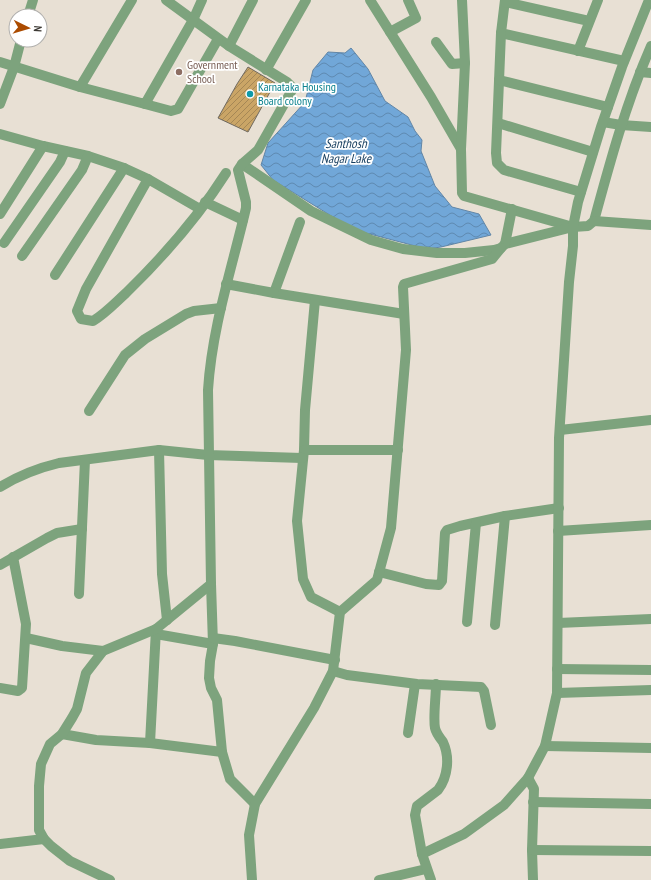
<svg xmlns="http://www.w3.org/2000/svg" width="651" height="880" viewBox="0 0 651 880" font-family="'PT Sans Narrow',sans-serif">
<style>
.water{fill:url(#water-waves);stroke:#6186a7}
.building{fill:url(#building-hatch);stroke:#706a60}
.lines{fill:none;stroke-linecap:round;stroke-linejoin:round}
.minor{stroke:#7da37d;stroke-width:10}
.education-dot{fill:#8d6e63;stroke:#fff;stroke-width:1.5}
.culture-dot{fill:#0f9aa8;stroke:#fff;stroke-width:1.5}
.labels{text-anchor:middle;stroke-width:3.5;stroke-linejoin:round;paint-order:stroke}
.education-label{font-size:12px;fill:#785e54;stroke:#fff;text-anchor:start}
.culture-label{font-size:12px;fill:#0d838f;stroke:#fff;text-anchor:start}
.water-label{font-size:13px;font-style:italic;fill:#153d5e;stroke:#fff}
</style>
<defs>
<pattern id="water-waves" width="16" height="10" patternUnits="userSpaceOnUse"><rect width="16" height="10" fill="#71a7d8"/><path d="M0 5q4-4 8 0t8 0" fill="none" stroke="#5e89b0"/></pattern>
<pattern id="building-hatch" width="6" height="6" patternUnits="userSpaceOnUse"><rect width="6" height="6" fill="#caa566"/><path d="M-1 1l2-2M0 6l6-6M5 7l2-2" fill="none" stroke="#a58755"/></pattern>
</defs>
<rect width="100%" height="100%" fill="#e8e0d4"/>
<path class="water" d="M351 48 368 69 385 101 408 117 415 131 422 140 421 151 435 186 452 207 479 214 491 235 441 247 427 249 362 232 346 225 273 180 261 165 268 143 305 102 313 70 328 52 345 53Z"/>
<path class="building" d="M248 67 275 83 248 132 218 118 237 84Z"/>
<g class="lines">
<g class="minor">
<path d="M166 0 229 46 253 0"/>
<path d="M370 0 431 97 461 149 462 193 464 196 573 227"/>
<path d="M505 0 501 33 624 61"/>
<path d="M505 2 589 21"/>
<path d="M28 16 33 0"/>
<path d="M390 32 416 18 408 0"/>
<path d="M501 33 496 153 497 163 504 170 581 192"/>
<path d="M436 42 452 64 465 63"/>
<path d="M578 51 598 0"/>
<path d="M0 62 80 87 145 104 193 20 202 0"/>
<path d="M266 70 306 0"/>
<path d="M640 72 651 73"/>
<path d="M499 80 608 107"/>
<path d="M80 87 132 0"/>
<path d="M0 104 14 67 21 40"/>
<path d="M145 104 171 111 178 109 218 39"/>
<path d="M603 122 621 125 651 127"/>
<path d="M498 123 593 152"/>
<path d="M0 134 43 146 88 156 124 168 148 179 200 209"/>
<path d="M461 149 465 63 462 0"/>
<path d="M242 164 311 211 371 240 403 249 437 253H465L494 250 501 248 505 244 573 227 588 226 594 221C610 162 626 103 651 46"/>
<path d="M148 179 86 289 77 311 81 319 93 321C106 313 115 303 126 293 163 257 198 217 226 173"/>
<path d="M205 202 243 220"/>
<path d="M0 214 43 146"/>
<path d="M594 221 651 225"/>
<path d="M300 222 274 293 404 314"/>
<path d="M4 243 60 162 65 151"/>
<path d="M505 244 512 209"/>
<path d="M22 256 82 170 88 156"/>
<path d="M55 275 124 168"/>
<path d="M226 284 274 293"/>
<path d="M315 300 305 410 304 450 297 521 303 579 311 597 340 612"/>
<path d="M89 411 125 355 145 339 186 314 194 311 221 308"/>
<path d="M560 430 651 420"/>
<path d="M159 450 162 574 167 620"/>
<path d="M304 450H398"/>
<path d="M0 487C18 476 38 468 59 463L159 450 208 455 302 458"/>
<path d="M558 531 651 525"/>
<path d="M0 565 47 538 57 533 82 529"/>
<path d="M379 572 426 584 439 585 442 581 445 533 447 530 460 526 505 516 559 508"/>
<path d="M211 584 213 644 210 661 209 678 211 688 217 700 222 752 230 779 255 804"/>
<path d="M79 594 85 460"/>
<path d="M467 622 476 523"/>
<path d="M558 623 651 619"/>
<path d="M495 625 505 516"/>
<path d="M156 634 213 644"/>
<path d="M26 638 62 646 103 651"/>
<path d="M213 638 235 641 335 660"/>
<path d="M557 669 651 670"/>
<path d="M333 671 347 675 417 684 481 687 484 691 491 725"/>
<path d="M0 688 18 691 22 688 26 624 13 557"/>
<path d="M557 693 651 690"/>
<path d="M408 733 415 684"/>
<path d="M62 734 96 740 150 743 222 752"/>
<path d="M150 743 156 629"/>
<path d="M545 746 651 748"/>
<path d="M528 778 534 789 532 850 533 880"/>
<path d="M533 802 651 804"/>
<path d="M0 844 44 839"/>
<path d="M532 850 651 851"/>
<path d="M422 854 415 815 417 806 438 790C448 777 450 757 443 742 440 738 436 733 435 728 433 717 436 697 436 684"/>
<path d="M110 880 70 861 51 846 44 839 39 830V786L41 764 50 744 62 734 72 718 77 709 86 673 103 651 156 629 211 584 208 390C212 327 232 268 246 208V202L238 170 242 164 258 150 292 90 291 86 287 82 229 46"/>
<path d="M252 880 249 835 255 804 314 708 333 671 340 612 377 580 391 528 406 350 403 287 404 284 492 259 501 248"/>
<path d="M379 880 426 869"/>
<path d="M431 880 422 854 464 834 504 805 528 778 545 746 557 693 559 438 569 282 573 246V227L578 202 601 127 622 67 649 0"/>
</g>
</g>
<circle class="education-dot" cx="179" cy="72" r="4"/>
<circle class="culture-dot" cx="250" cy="94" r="4"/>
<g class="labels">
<g class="education-label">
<text x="187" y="69">Government<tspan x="187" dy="14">School</tspan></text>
</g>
<g class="culture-label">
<text x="258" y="91">Karnataka Housing<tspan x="258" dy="14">Board colony</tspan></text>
</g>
<g class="water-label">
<text x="346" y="148">Santhosh<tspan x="346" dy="15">Nagar Lake</tspan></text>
</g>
</g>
<g transform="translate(28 28) rotate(95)"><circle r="19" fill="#ffffff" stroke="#b1b0ae"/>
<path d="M0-3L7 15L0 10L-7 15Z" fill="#ab4b00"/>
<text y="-6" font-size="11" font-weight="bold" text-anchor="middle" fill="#3c3934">N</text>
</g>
</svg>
